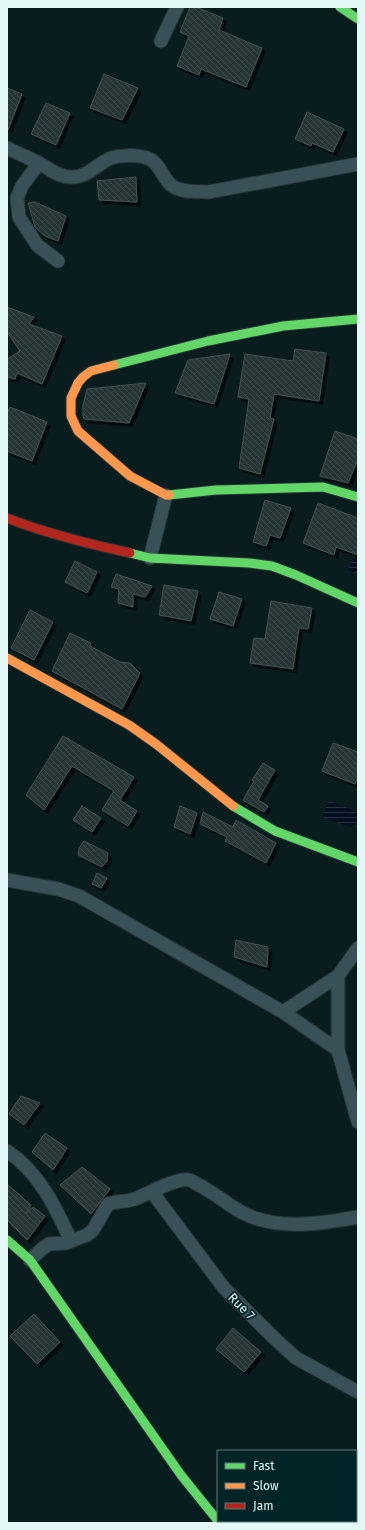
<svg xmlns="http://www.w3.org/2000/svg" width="365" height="1530" viewBox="0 0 365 1530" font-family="'Fira Sans',sans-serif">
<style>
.water{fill:url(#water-rules)}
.building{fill:url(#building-back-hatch);stroke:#435251;filter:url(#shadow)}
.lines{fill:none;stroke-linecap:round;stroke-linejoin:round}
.street-casing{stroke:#253536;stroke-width:15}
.fast-casing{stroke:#253536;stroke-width:11}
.slow-casing{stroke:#253536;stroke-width:11}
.jam-casing{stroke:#253536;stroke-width:11}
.street{stroke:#385056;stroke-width:13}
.fast{stroke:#63d668;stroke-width:9}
.slow{stroke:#ff974d;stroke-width:9}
.jam{stroke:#b3261e;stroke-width:9}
.labels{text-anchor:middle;stroke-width:3.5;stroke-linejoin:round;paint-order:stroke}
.street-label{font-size:13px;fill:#e5f8f8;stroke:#012426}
</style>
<defs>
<pattern id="water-rules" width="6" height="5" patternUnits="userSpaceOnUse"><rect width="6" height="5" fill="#010e1e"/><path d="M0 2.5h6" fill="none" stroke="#26323f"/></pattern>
<pattern id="building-back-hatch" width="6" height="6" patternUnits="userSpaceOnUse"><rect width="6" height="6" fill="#283636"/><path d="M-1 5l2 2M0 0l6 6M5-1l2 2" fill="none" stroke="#3d4a4a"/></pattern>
<filter id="shadow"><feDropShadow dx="3.5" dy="3.5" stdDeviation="0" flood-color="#0009"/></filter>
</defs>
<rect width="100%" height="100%" fill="#091c1e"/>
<g class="water">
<path d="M353 557 358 559V574L348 570Z"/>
<path d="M329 801 357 812 358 823 350 827 322 817Z"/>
</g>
<g class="building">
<path d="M190 7H196L223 18 219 30 262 48 246 87 201 69 199 75 177 66 189 36 180 32Z"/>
<path d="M104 74 138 88 122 120 90 108Z"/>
<path d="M7 88 22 94 8 130 7 129Z"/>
<path d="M46 103 70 113 56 145 31 134Z"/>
<path d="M307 112 344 129 333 152 312 143 311 146 295 139Z"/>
<path d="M136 177 137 202 99 200 97 181Z"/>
<path d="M35 202 66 216 58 241 45 236 35 227 28 203Z"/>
<path d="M7 307 34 317 29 324 62 336 42 384 17 373 15 379 7 377V359L20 351 7 332Z"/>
<path d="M295 349 326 353 319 401 274 394 270 418 274 419 260 474 239 468 249 399 238 397 245 354 293 361Z"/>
<path d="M230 354 214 404 175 393 188 360Z"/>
<path d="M146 383 129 423 84 419 83 416V405L87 389Z"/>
<path d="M10 407 47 422 32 461 7 451V414Z"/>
<path d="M335 431 358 439V459L348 483 320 476Z"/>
<path d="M265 500 291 508 280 538 270 535 266 546 253 542Z"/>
<path d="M318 503 358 518V555L336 547 334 555 303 543Z"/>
<path d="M75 561 97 572 87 593 65 582Z"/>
<path d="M116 574 152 586 145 597 133 594V607L118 603 119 589 111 587Z"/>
<path d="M164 585 198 591 191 621 159 615Z"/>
<path d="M219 592 242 599 233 626 210 619Z"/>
<path d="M271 601 312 608 308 629 299 628 293 669 250 663 254 638 265 639Z"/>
<path d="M30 610 53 622 34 660 11 648Z"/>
<path d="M70 633 91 643 90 646 120 662 130 663 140 673 122 709 52 671Z"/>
<path d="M63 736 134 777 120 800 137 811 128 826 102 810 114 791 72 766 44 810 26 795Z"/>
<path d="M333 743 358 752V776L355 784 322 771Z"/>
<path d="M263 763 275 770 258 800 268 806 264 812 243 800 254 781 252 780Z"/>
<path d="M82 806 101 818 92 832 73 820Z"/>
<path d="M180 806 197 813 190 834 174 827Z"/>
<path d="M203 812 233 827 236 820 276 843 266 863 225 841 227 837 200 824Z"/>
<path d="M84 841 108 853 107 861 102 867 78 855 79 848Z"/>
<path d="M97 873 107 878 101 888 92 884Z"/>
<path d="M236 940 268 947 267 967 234 957Z"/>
<path d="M21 1096 40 1103 24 1125 9 1114Z"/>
<path d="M45 1133 67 1148 53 1170 32 1152Z"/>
<path d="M82 1167 110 1189 91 1214 60 1185Z"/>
<path d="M7 1184 31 1205 26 1213 33 1207 45 1216 27 1240 7 1220Z"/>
<path d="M34 1314 60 1342 37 1364 10 1336Z"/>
<path d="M233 1328 261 1352 244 1372 216 1349Z"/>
</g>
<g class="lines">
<defs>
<g id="street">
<path d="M161 41 177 7"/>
<path d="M7 148C17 153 27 157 37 162 49 168 59 178 73 177 88 177 98 163 111 158 121 155 135 155 144 157 159 160 161 176 171 185 181 193 197 191 209 192L358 164"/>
<path d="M39 163 22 186 17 198 19 217 37 245 58 261"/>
<path d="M150 558 166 495"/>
<path d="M7 880 58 889 79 896 283 1012 338 1050"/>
<path d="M358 948 338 976V1050L358 1122"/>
<path d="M283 1012 338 976"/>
<path d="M7 1151C39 1172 56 1208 71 1241"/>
<path d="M152 1192 224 1288 273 1337 296 1358 358 1392"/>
<path d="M30 1260 43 1248 49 1244 66 1243 87 1235 93 1230 108 1204C116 1201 126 1202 135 1199 148 1194 177 1177 189 1180 191 1180 195 1183 197 1184 213 1192 226 1203 241 1212 277 1231 320 1224 358 1217"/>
</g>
<g id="fast">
<path d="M340 7 358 19"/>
<path d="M114 365 208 341 283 326 358 319"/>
<path d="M169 495 216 490 323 487 358 497"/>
<path d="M130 553 150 558 249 563 272 566 296 575 358 603"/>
<path d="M233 806 275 831 358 862"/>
<path d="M7 1240 30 1260 181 1475 218 1521"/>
</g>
<g id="slow">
<path d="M114 365 91 371 83 377 78 383 71 398V416L78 431 130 476 166 495H169"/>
<path d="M7 658 129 725 156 744 233 806"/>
</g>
<path id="jam" d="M7 518C47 534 89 544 130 553"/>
</defs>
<use href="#street" class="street-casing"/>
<use href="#fast" class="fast-casing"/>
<use href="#slow" class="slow-casing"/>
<use href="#jam" class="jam-casing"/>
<use href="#street" class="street"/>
<use href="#fast" class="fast"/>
<use href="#slow" class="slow"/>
<use href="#jam" class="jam"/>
</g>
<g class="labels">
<g class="street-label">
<text transform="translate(242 1306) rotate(45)" y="5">Rue 7</text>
</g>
</g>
<rect width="365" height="1530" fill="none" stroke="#e5f8f8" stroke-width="16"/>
<rect x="217" y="1450" width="140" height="72" fill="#012426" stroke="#5c797a"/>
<rect x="225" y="1463" width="20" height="6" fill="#63d668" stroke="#5c797a"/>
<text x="253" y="1470" font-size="12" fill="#e5f8f8">Fast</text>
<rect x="225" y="1483" width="20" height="6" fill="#ff974d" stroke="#5c797a"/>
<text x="253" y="1490" font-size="12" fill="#e5f8f8">Slow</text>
<rect x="225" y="1503" width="20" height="6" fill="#b3261e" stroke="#5c797a"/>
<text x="253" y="1510" font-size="12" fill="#e5f8f8">Jam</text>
</svg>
